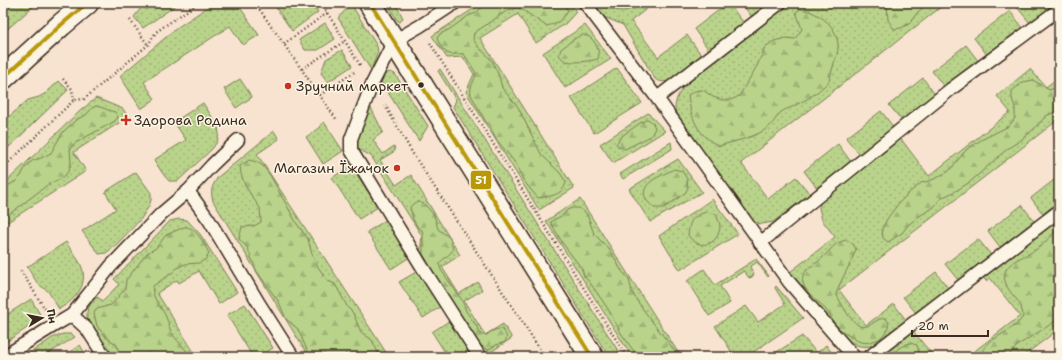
<svg xmlns="http://www.w3.org/2000/svg" width="1062" height="360" viewBox="0 0 1062 360" font-family="'Shantell Sans',sans-serif">
<style>
.grass{fill:url(#grass-dots);stroke:#7a7e54}
.forest{fill:url(#forest-firs);stroke:#7a7e54}
.lines{fill:none;stroke-linecap:round;stroke-linejoin:round}
.lane-casing{stroke:#3b2a1e;stroke-width:15}
.secondary-casing{stroke:#3b2a1e;stroke-width:25}
.path{stroke:#3b2a1e;stroke-width:2.5;stroke-dasharray:1 3;stroke-linecap:butt}
.lane{stroke:#fcf5e5;stroke-width:12}
.secondary{stroke:#fcf5e5;stroke-width:22}
.bus-1-casing{stroke:#fcf5e5;stroke-width:7}
.bus-1{stroke:#b99808;stroke-width:4}
.bus-dot{fill:#3b2a1e;stroke:#fcf5e5;stroke-width:1.5}
.poi-dot{fill:#c8321e;stroke:#fcf5e5;stroke-width:1.5}
.labels{text-anchor:middle;stroke-width:3;stroke-linejoin:round;paint-order:stroke}
.poi-label{font-size:14px;fill:#3b2a1e;stroke:#fcf5e5;text-anchor:start}
.line-badge{stroke:#fcf5e5;stroke-width:1.5}
.badge-label{font-size:11px;text-anchor:middle;font-weight:bold;fill:#fff}
</style>
<defs>
<pattern id="grass-dots" width="8" height="8" patternUnits="userSpaceOnUse"><rect width="8" height="8" fill="#b9d38b"/><path d="M2 2h.1M6 6h.1" fill="none" stroke="#a0b578" stroke-width="1.8" stroke-linecap="round"/></pattern>
<pattern id="forest-firs" width="22" height="20" patternUnits="userSpaceOnUse"><rect width="22" height="20" fill="#b9d38b"/><path d="M5 1l3.5 6h-7zM16 11l3.5 6h-7z" fill="#a0b578"/></pattern>
</defs>
<rect width="100%" height="100%" fill="#f7e3cf"/>
<filter id="ink" filterUnits="userSpaceOnUse"><feTurbulence type="fractalNoise" baseFrequency=".025" numOctaves="2"/><feDisplacementMap in="SourceGraphic" scale="8" xChannelSelector="R" yChannelSelector="G"/><feConvolveMatrix kernelMatrix="1 2 1 2 8 2 1 2 1" color-interpolation-filters="sRGB"/></filter>
<g filter="url(#ink)">
<g class="grass">
<path d="M3 3H37L3 33Z"/>
<path d="M145 3H179L143 28 134 17Z"/>
<path d="M214 3H237L259 35 243 45 230 26 144 82 155 99 141 109 120 76 178 27Z"/>
<path d="M387 3H395L403 18 400 22 397 20Z"/>
<path d="M482 3H570L576 12 565 24 536 43 518 14 480 38 574 188 539 210 466 92 474 74 463 57 447 58 432 36Z"/>
<path d="M594 3H654L631 21 658 57 687 35 702 56 674 79C667 82 661 83 655 79L623 25 604 17Z"/>
<path d="M728 3 744 23 709 50 694 29Z"/>
<path d="M741 3H770L752 17Z"/>
<path d="M790 3H946L741 163 768 199 796 177 810 194 773 222 762 224 751 222 675 110C675 95 683 87 693 77Z"/>
<path d="M1020 3H1056L1030 23 1016 6Z"/>
<path d="M313 4 318 12 292 31 275 6Z"/>
<path d="M351 4 377 46 378 52 371 70 338 18Z"/>
<path d="M1010 11 1023 28 988 56 974 38Z"/>
<path d="M325 23 335 39 318 50H305L299 40Z"/>
<path d="M585 25 611 59 565 88 543 53Z"/>
<path d="M966 45 979 62 945 88 932 71Z"/>
<path d="M342 50 352 66 328 82 321 73 326 59Z"/>
<path d="M617 68 642 103 594 133 571 98Z"/>
<path d="M440 69 622 357H609L453 107 456 100 438 71Z"/>
<path d="M1030 69 1046 87 1059 77V119L839 290 866 325 894 304 906 320 871 346C858 348 853 344 843 336L790 272 835 237 822 220 819 208 820 203 831 193 901 139 929 176 1010 112 997 96Z"/>
<path d="M390 72 395 74 428 126 419 141 380 80C383 76 385 73 390 72Z"/>
<path d="M923 78 936 96 903 122 889 105Z"/>
<path d="M240 79 252 97 236 108 224 89Z"/>
<path d="M59 81 68 90 3 153V122L28 100 39 97 46 93Z"/>
<path d="M96 98 123 109 128 117 74 152 86 171 3 225V185L80 111Z"/>
<path d="M203 103 218 126 219 134 217 142 212 149 178 181H169L163 174 154 160 186 140 174 122Z"/>
<path d="M371 108 383 132 373 140 383 154 394 146 395 151 380 160 396 185 411 175 460 255 442 267 459 294 478 282 482 290 464 301 485 335 503 324 512 338 485 356 424 260 420 252 422 236 371 156 358 149 356 143 368 109Z"/>
<path d="M881 111 894 128 860 155 846 138Z"/>
<path d="M648 113 665 131 613 163 600 144Z"/>
<path d="M324 122 343 151 323 164 306 137 321 127 320 125Z"/>
<path d="M274 131 279 139 257 154 389 357H309L213 201C210 190 212 186 218 177Z"/>
<path d="M671 142 672 149 623 179 620 174Z"/>
<path d="M838 144 851 162 817 188 804 171Z"/>
<path d="M678 159 702 192 650 222 629 189Z"/>
<path d="M351 165 378 207 359 219 332 178Z"/>
<path d="M136 172 151 193V200L149 206 141 219 114 247 106 253 99 254 82 231 116 209 105 192Z"/>
<path d="M1059 176V201L1043 214 1031 198Z"/>
<path d="M580 199 681 357H632L546 221Z"/>
<path d="M712 199 738 234 680 270 659 236Z"/>
<path d="M1022 205 1034 221 1000 247 988 231Z"/>
<path d="M1059 217V329L1022 357H975L972 353 1020 316 990 278 986 281 983 277Z"/>
<path d="M179 219 187 220 200 234 237 292 219 304 199 271 179 283 177 280 157 293 197 357H113L87 318C86 307 90 305 97 297L103 301 119 284 114 279 170 221Z"/>
<path d="M386 220 410 257 391 269 367 232Z"/>
<path d="M978 239 991 255 958 280 945 264Z"/>
<path d="M66 242C70 249 76 256 80 263 90 283 77 299 59 309L48 291 38 284 27 267Z"/>
<path d="M756 259 769 276 768 277 757 262 750 267 754 274 752 277 749 278 744 271 720 286 730 303 709 316 687 281 704 269 715 285Z"/>
<path d="M418 271 440 307 423 318 399 282Z"/>
<path d="M936 272 948 288 916 313 903 297Z"/>
<path d="M776 286 803 318 746 357H735L715 326 746 306 758 322 785 304 775 288Z"/>
<path d="M31 299 42 318 3 344V317Z"/>
<path d="M245 304 273 348 258 357H253L227 315Z"/>
<path d="M449 321 472 357H448L432 332Z"/>
<path d="M913 331 934 357H884L891 349Z"/>
<path d="M63 334H72L75 337 43 357H24L52 338Z"/>
<path d="M802 336 817 353 826 345 835 357H769Z"/>
<path d="M80 345 87 357H62Z"/>
</g>
<g class="forest">
<path d="M493 3H564L568 11C562 21 556 24 546 26L523 10 517 8 508 10 474 33 473 39 479 48 486 54 492 61 499 76 502 88 518 107 541 154 560 173 566 182C563 196 550 196 538 198L531 190 524 181 520 174 517 165 496 139 490 127 486 122 471 95C469 86 475 81 476 73L464 54C459 53 455 55 450 54 444 53 439 44 437 38L440 34 450 29 468 16 476 13 481 8Z"/>
<path d="M602 3H639C636 5 634 8 631 9 621 14 609 9 602 3Z"/>
<path d="M887 3H927L917 13 909 24 901 28 894 29 888 20Z"/>
<path d="M800 9C812 10 829 20 834 31 840 45 839 49 834 63 832 69 831 75 829 81 828 83 825 85 823 87 814 96 803 101 792 107 789 108 784 110 781 112 777 116 774 122 770 126 756 138 737 140 719 146 697 135 691 118 688 95L695 91 703 90 713 97 722 100H731L739 96 757 66 765 47 774 41 786 38 795 39 802 29 796 12Z"/>
<path d="M582 35C584 35 586 35 588 36 595 40 601 52 598 59 591 61 569 64 564 60 562 59 560 56 559 55L561 49C568 44 574 38 582 35Z"/>
<path d="M1033 80 1049 90 1055 88 1059 84V110L1046 116 1036 127 1021 140 1007 149 970 182 954 192 941 198 934 207 921 215 908 225 902 233 888 242 883 238 882 229 887 219 898 204 910 192 921 183 932 180 948 172 967 149 981 140 1009 126 1015 118V108L1012 98V91L1023 82Z"/>
<path d="M96 106C103 107 108 111 115 112L118 117 115 121 75 143 70 149 71 163 69 170 63 178 50 183 11 213 3 217V188L15 182 21 176 26 166 32 161 41 158 51 153 56 144 63 132 76 120 87 114 92 108Z"/>
<path d="M648 119 653 123 655 128 651 136 625 149 618 146 616 144 622 136 640 123Z"/>
<path d="M249 160 257 162 263 166 270 175 297 224 308 239 312 254 318 267 328 281 335 284 348 308 353 313 361 332 372 340 380 357H310L298 329 286 319 279 302 257 272 247 247 239 239 242 227 254 226 261 222 260 208 253 198 245 185 241 174 240 166Z"/>
<path d="M674 169 682 171 687 179 688 188 685 193 664 208H654C652 206 649 203 647 201 636 183 662 176 674 169Z"/>
<path d="M419 202 424 204 427 207 434 215 438 229 450 238 453 250C449 256 443 258 439 264L441 270 462 300 466 311 477 327 481 335H487C491 331 496 329 502 329 506 334 508 337 505 342L496 345 488 350 483 347 477 342 449 299 446 292 443 289 423 254V235L422 230 418 228 413 219 410 207 414 203Z"/>
<path d="M572 208H579L587 214 594 234 608 248 613 255 621 270 629 279 632 292 638 302 648 316 674 350 678 357H638L621 333 608 309 591 284 584 276 582 269 570 253 563 244 551 223 552 221 563 215 567 210Z"/>
<path d="M706 212 716 214C717 218 720 222 720 226 719 246 698 251 688 235 690 219 692 217 706 212Z"/>
<path d="M184 227C186 227 188 227 190 228 199 233 206 246 209 254L206 259 199 263 185 264 177 268 171 274 163 279 153 286C150 297 162 307 166 317 169 323 169 330 173 335 179 343 186 349 191 357H121L116 344 106 337 97 326 94 313 97 309 111 305 125 289 126 280 147 253 156 248 166 235Z"/>
<path d="M1059 227V319L1037 333 1018 345 1007 357H984V348L988 343 1016 325 1023 317C1023 314 1022 310 1021 307 1019 300 1009 293 1006 284 998 264 1022 258 1034 251 1044 245 1052 235 1059 227Z"/>
<path d="M847 240 853 244 856 249C851 265 841 278 836 294 844 307 847 318 861 327 872 327 874 319 885 318L888 321C890 328 886 332 881 337 879 339 877 340 873 341 862 345 858 341 848 335 844 332 839 329 836 325 832 321 830 314 826 310 819 301 799 289 803 276 806 268 815 265 821 259 831 251 833 242 847 240Z"/>
<path d="M910 343 917 345 920 357H891C896 349 901 346 910 343Z"/>
</g>
<g class="lines">
<defs>
<g id="lane">
<path d="M455 3 420 26 394 41 372 84 351 139V150L421 265 480 357"/>
<path d="M585 3 657 98 789 282 854 357"/>
<path d="M657 98 780 3"/>
<path d="M188 191 212 165 238 140"/>
<path d="M760 243 951 89 1058 10"/>
<path d="M72 315 111 266 161 214 188 191 209 220 260 305 293 357"/>
<path d="M3 357 55 325 72 315 87 329 105 357"/>
<path d="M869 357 1059 211"/>
</g>
<g id="secondary">
<path d="M370 3 592 357"/>
<path d="M3 78 61 25 87 3"/>
</g>
</defs>
<use href="#lane" class="lane-casing"/>
<use href="#secondary" class="secondary-casing"/>
<g class="path">
<path d="M255 3 337 120"/>
<path d="M321 3 360 65"/>
<path d="M130 20 148 45"/>
<path d="M430 43 627 357"/>
<path d="M284 44 327 13"/>
<path d="M302 69 345 41"/>
<path d="M63 79 72 89 74 100"/>
<path d="M320 95 356 71"/>
<path d="M385 105 413 154 545 357"/>
<path d="M3 168 74 100 84 99 148 45 156 32 198 3"/>
<path d="M3 243 9 253"/>
<path d="M21 271 45 309"/>
</g>
<use href="#lane" class="lane"/>
<use href="#secondary" class="secondary"/>
<defs>
<g id="bus-1">
<path d="M370 3 592 357"/>
<path d="M3 78 61 25 87 3"/>
</g>
</defs>
<use href="#bus-1" class="bus-1-casing"/>
<use href="#bus-1" class="bus-1"/>
</g>
</g>
<circle class="bus-dot" cx="421" cy="85" r="3.5"/>
<g class="poi-dot">
<circle cx="288" cy="86" r="4"/>
<path d="M124 114h4v4h4v4h-4v4h-4v-4h-4v-4h4z"/>
<circle cx="397" cy="168" r="4"/>
</g>
<g class="labels">
<g class="poi-label">
<text x="296" y="91">Зручний маркет</text>
<text x="134" y="125">Здорова Родина</text>
<text x="389" y="173" text-anchor="end">Магазин Їжачок</text>
</g>
</g>
<rect class="line-badge" x="470" y="170" width="22" height="20" rx="4" fill="#b99808"/>
<g class="badge-label">
<text x="481" y="184">51</text>
</g>
<rect width="1062" height="360" fill="none" stroke="#fcf5e5" stroke-width="16"/>
<rect x="8" y="8" width="1046" height="344" fill="none" stroke="#3b2a1e" stroke-width="1.5" filter="url(#ink)"/>
<g transform="translate(42 318) rotate(80)" stroke="#fcf5e5" stroke-width="3" paint-order="stroke">
<path d="M0-3L7 15L0 10L-7 15Z" fill="#3b2a1e"/>
<text y="-6" font-size="11" font-weight="bold" text-anchor="middle" fill="#3b2a1e">Пн</text>
</g>
<path d="M912 330v6h76v-6" fill="none" stroke="#3b2a1e" stroke-width="2"/>
<text x="918" y="330" font-size="12" fill="#3b2a1e" stroke="#fcf5e5" stroke-width="3" paint-order="stroke">20 m</text>
</svg>
